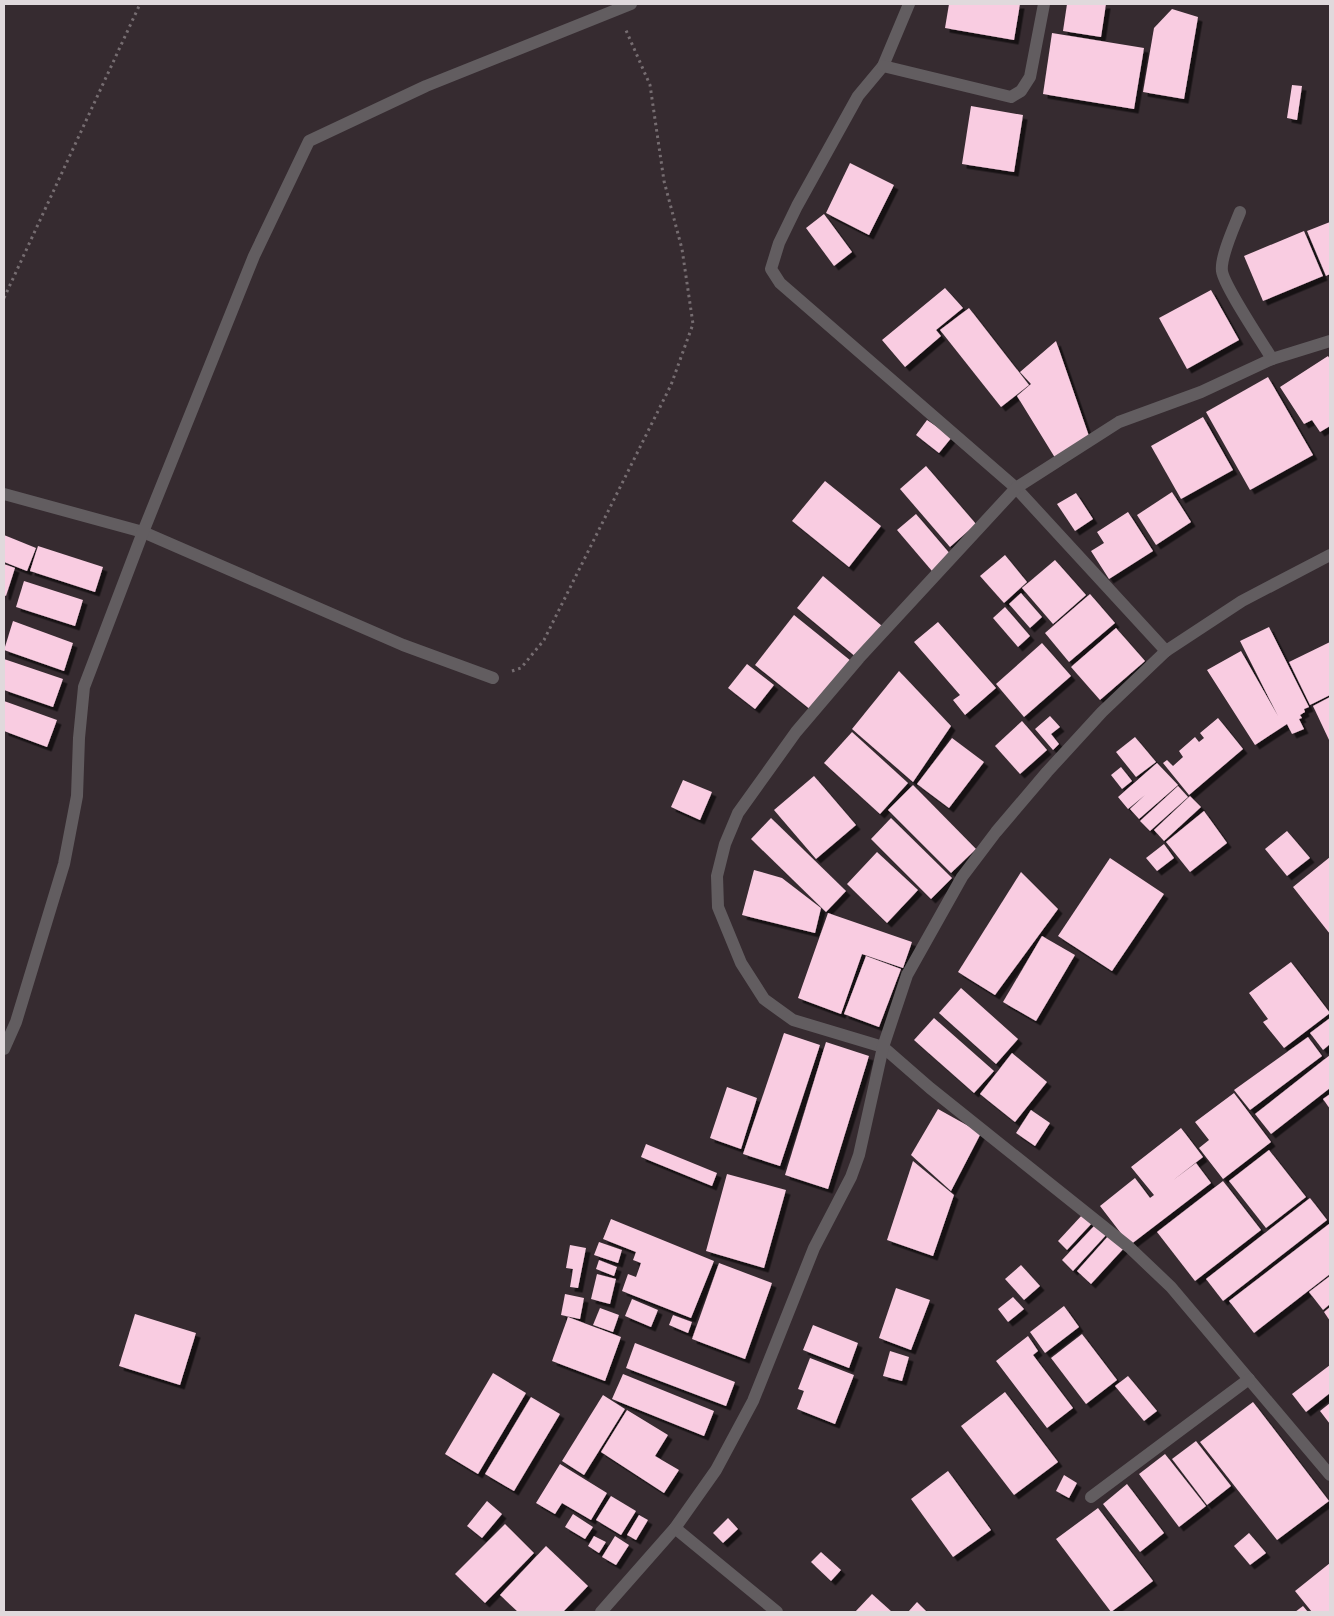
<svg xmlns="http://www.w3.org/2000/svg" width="1334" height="1616" viewBox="0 0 1334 1616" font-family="Signika,sans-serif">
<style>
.building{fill:#f9cce1;filter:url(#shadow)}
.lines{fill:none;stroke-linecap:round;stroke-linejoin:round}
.path{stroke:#766d71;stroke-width:3;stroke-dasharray:2.5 4;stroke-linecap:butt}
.minor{stroke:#625d60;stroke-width:12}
</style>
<defs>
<filter id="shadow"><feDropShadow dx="4.5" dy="4.5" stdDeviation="0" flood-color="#0009"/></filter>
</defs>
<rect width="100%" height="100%" fill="#362b30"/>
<g class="building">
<path d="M949 4H1020L1014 40 945 28Z"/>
<path d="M1067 4H1106L1101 37 1063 31Z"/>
<path d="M1172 9 1198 17 1184 99 1143 92 1154 28Z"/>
<path d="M1052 33 1144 48 1134 109 1043 94Z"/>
<path d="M1292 85 1302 86 1297 120 1287 118Z"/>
<path d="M971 106 1023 115 1014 172 962 164Z"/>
<path d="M850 163 894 185 869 235 826 213Z"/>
<path d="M824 214 852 252 834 266 806 228Z"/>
<path d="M1330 222V274L1326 276 1307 231Z"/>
<path d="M1304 231 1323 276 1263 301 1244 256Z"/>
<path d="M945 288 963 308 936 330 941 336 905 367 882 340Z"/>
<path d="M1211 290 1239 340 1187 369 1159 318Z"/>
<path d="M969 308 1029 385 1001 407 940 330Z"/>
<path d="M1056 341 1090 439 1057 461 1017 396 1031 384 1020 372Z"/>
<path d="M1328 356 1330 359V426L1320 432 1312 420 1304 424 1280 387Z"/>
<path d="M1268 377 1313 455 1250 490 1206 412Z"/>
<path d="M1203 417 1233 470 1181 499 1151 446Z"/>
<path d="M927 420 952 437 939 453 916 435Z"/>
<path d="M926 466 976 524 950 547 900 489Z"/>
<path d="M825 481 881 526 849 567 792 521Z"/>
<path d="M1172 492 1191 522 1156 545 1137 515Z"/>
<path d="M1076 493 1093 519 1075 531 1057 504Z"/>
<path d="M1128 512 1153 551 1109 579 1091 551 1104 543 1097 532Z"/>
<path d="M916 514 951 555 932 571 897 530Z"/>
<path d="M4 535 36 548 27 571 4 562Z"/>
<path d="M38 546 103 567 95 592 30 571Z"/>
<path d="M1005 555 1027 582 1004 603 980 576Z"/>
<path d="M1055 560 1086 595 1053 624 1022 588Z"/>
<path d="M4 564 15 568 6 596 4 595Z"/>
<path d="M823 576 882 626 856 657 797 608Z"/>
<path d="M24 581 83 600 75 626 16 607Z"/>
<path d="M1021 593 1042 617 1030 628 1009 604Z"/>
<path d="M1090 594 1115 623 1069 662 1045 633Z"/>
<path d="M1005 607 1030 636 1018 647 993 618Z"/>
<path d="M794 615 851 661 811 710 755 665Z"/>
<path d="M13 621 73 643 64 671 4 650Z"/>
<path d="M938 622 996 688 965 715 953 700 960 695 914 642Z"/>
<path d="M1269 627 1309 707 1304 709 1305 712 1300 715 1302 718 1299 719 1304 729 1292 734 1287 724 1255 745 1207 670 1241 651 1278 716 1240 641Z"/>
<path d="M1116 628 1145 661 1100 700 1071 667Z"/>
<path d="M1330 642V695L1310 705 1289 662Z"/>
<path d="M1042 643 1071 676 1024 717 996 684Z"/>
<path d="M4 659 63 679 53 707 4 690Z"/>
<path d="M747 664 774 685 755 709 728 688Z"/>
<path d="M899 671 951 726 913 782 852 729Z"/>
<path d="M1330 697V742L1313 706Z"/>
<path d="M4 701 57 720 47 747 4 731Z"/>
<path d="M1050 716 1060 727 1051 734 1059 744 1053 750 1035 729Z"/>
<path d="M1218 718 1243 749 1189 795 1163 763 1167 760 1173 766 1183 757 1179 751 1195 737 1199 742 1204 738 1200 733Z"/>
<path d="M1022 721 1047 750 1020 774 995 746Z"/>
<path d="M852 732 908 783 880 814 824 763Z"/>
<path d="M1135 737 1156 762 1136 777 1116 752Z"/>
<path d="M952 738 984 762 949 808 917 784Z"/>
<path d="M1157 763 1178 785 1139 819 1130 809 1145 795 1128 809 1118 797Z"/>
<path d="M1121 767 1132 781 1122 789 1111 775Z"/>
<path d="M814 776 856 825 816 859 774 810Z"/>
<path d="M683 780 712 792 700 820 671 807Z"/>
<path d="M913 785 976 849 951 873 888 810Z"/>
<path d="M1178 786 1188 797 1150 831 1140 821Z"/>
<path d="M1190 796 1201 807 1164 841 1154 830Z"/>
<path d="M1204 811 1227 843 1190 872 1166 842Z"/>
<path d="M771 818 846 891 826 912 751 839Z"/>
<path d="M891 818 952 878 931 899 871 839Z"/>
<path d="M1287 831 1310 858 1287 876 1265 849Z"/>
<path d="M1164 844 1174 858 1157 871 1146 858Z"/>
<path d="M877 852 918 890 887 923 847 884Z"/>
<path d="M1330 857V934L1293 887Z"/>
<path d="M1110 858 1164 894 1112 971 1058 936Z"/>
<path d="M754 870 782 878 821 908 815 933 742 915Z"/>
<path d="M1021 872 1058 909 995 995 958 972Z"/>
<path d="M828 913 912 942 903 968 862 954 841 1014 798 998Z"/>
<path d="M1042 936 1075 955 1036 1021 1003 1002Z"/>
<path d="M866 956 901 969 879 1027 844 1014Z"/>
<path d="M1291 962 1330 1013 1284 1048 1263 1022 1268 1019 1249 993Z"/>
<path d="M961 988 1018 1039 996 1064 939 1013Z"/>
<path d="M934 1018 994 1071 974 1093 914 1040Z"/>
<path d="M1330 1018V1044L1323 1050 1310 1033Z"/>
<path d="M784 1033 820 1045 780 1166 743 1154Z"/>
<path d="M1308 1037 1322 1056 1250 1110 1234 1090Z"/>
<path d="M826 1042 869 1056 828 1189 785 1175Z"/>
<path d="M1012 1053 1047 1082 1015 1122 980 1094Z"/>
<path d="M1330 1055V1088L1271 1134 1255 1114Z"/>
<path d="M727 1087 757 1098 741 1149 710 1138Z"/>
<path d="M1234 1093 1271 1142 1223 1179 1199 1148 1209 1140 1195 1122Z"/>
<path d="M1330 1094V1109L1323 1099Z"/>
<path d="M938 1109 981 1133 951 1191 911 1155Z"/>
<path d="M1031 1110 1050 1123 1035 1146 1016 1133Z"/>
<path d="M1181 1128 1203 1157 1172 1181 1196 1163 1211 1183 1130 1245 1100 1206 1135 1178 1150 1198 1154 1195 1131 1167Z"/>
<path d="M646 1144 717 1173 712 1186 641 1157Z"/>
<path d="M1269 1150 1306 1197 1266 1228 1229 1181Z"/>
<path d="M913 1161 954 1195 933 1256 887 1240Z"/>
<path d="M727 1174 786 1190 764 1268 706 1251Z"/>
<path d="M1223 1181 1261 1230 1195 1281 1157 1232Z"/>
<path d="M1310 1198 1327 1220 1223 1301 1206 1279Z"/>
<path d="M1083 1214 1093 1222 1067 1250 1058 1241Z"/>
<path d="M611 1219 714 1261 691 1318 622 1291 628 1274 636 1277 641 1263 633 1260 636 1252 603 1239Z"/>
<path d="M1096 1224 1107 1234 1073 1271 1062 1260Z"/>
<path d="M1329 1224 1330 1274 1254 1333 1229 1301Z"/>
<path d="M1110 1234 1125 1247 1091 1284 1077 1271Z"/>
<path d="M599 1242 622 1250 618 1263 594 1255Z"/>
<path d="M570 1245 586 1248 578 1288 570 1287 573 1269 566 1268Z"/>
<path d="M599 1260 617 1267 614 1276 596 1269Z"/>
<path d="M719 1263 772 1283 745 1359 692 1339Z"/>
<path d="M1021 1265 1040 1286 1024 1300 1005 1279Z"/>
<path d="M597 1274 616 1279 610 1304 591 1299Z"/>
<path d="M1330 1276V1304L1323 1310 1309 1292Z"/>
<path d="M896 1288 930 1300 911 1350 879 1338Z"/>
<path d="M565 1294 584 1298 580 1319 561 1315Z"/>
<path d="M1013 1297 1024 1309 1008 1322 998 1309Z"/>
<path d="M632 1299 658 1310 651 1327 625 1316Z"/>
<path d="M1064 1306 1079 1327 1045 1353 1030 1332Z"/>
<path d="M1330 1307V1321L1324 1312Z"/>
<path d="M600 1308 619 1315 613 1332 593 1325Z"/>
<path d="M135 1314 196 1333 180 1385 119 1366Z"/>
<path d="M673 1315 692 1322 688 1333 669 1325Z"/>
<path d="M568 1317 621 1337 605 1381 552 1361Z"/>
<path d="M813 1325 858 1343 849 1368 803 1350Z"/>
<path d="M1082 1334 1117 1380 1086 1404 1051 1358Z"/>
<path d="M1028 1336 1038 1351 1033 1355 1073 1408 1047 1428 996 1361Z"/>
<path d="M635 1343 735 1382 726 1406 626 1368Z"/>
<path d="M890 1351 909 1357 902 1381 883 1376Z"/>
<path d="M810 1358 854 1375 835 1424 797 1409 804 1391 798 1389Z"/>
<path d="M1330 1365V1393L1306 1412 1292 1394Z"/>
<path d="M493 1373 526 1393 478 1474 445 1454Z"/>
<path d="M623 1374 714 1411 704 1436 612 1399Z"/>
<path d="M1128 1376 1157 1411 1144 1421 1115 1386Z"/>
<path d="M1005 1392 1058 1462 1014 1495 961 1426Z"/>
<path d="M603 1395 625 1409 584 1475 562 1461Z"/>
<path d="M531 1397 560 1414 514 1491 485 1474Z"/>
<path d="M1253 1402 1329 1501 1277 1540 1200 1442Z"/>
<path d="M1330 1403V1424L1320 1411Z"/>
<path d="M627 1410 668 1435 655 1456 679 1470 664 1493 601 1452Z"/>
<path d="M1196 1441 1231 1486 1207 1505 1172 1459Z"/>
<path d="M1165 1454 1206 1506 1179 1527 1139 1474Z"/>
<path d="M560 1464 607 1493 591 1520 562 1503 555 1514 536 1503Z"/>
<path d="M948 1471 991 1530 953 1557 911 1499Z"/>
<path d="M1064 1475 1077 1483 1069 1498 1056 1491Z"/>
<path d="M1127 1484 1164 1533 1140 1552 1103 1504Z"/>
<path d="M611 1496 636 1511 621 1535 596 1520Z"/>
<path d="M487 1501 502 1514 482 1538 467 1526Z"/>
<path d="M1098 1508 1153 1581 1111 1612 1056 1539Z"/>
<path d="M573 1514 593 1527 585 1539 565 1527Z"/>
<path d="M639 1515 648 1520 636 1540 627 1535Z"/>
<path d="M728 1518 738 1529 723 1543 713 1533Z"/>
<path d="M505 1524 534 1553 485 1603 455 1574Z"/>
<path d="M1249 1533 1266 1553 1250 1565 1234 1546Z"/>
<path d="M594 1536 606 1542 599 1553 588 1546Z"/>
<path d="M615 1536 629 1545 616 1565 602 1557Z"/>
<path d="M546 1546 588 1586 563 1612H518L500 1595Z"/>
<path d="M821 1552 841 1570 831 1581 811 1562Z"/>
<path d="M1330 1563V1612H1312L1295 1591Z"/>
<path d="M872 1594 892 1612H855Z"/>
<path d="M917 1602 927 1612H908Z"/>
<path d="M1303 1606 1308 1612H1295Z"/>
</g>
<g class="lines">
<g class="path">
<path d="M4 298 140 4"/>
<path d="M512 671 521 668 544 640 671 385 693 324 682 249 664 181 650 85 625 28"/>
</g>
<g class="minor">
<path d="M909 4 883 66 858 96 797 206 779 243 771 269 780 283 1016 488 1166 651"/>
<path d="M883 66 1011 97 1021 91 1030 77 1044 4"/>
<path d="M1240 212C1235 225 1220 257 1222 271 1224 286 1262 342 1272 359"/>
<path d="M1330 341 1272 359 1201 392 1119 422 1016 488 859 658 796 732 738 813 725 844 717 876 718 907 741 963 764 999 793 1020 883 1047 930 1088 1129 1247 1171 1287 1330 1475"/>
<path d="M4 494 143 532 403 645 493 678"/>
<path d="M4 1049 16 1022 64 864 77 796 79 738 84 687 143 532 254 256 309 141 426 86 631 4"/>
<path d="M1091 1497 1249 1379"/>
<path d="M675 1528 777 1612"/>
<path d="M601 1612 675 1528 716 1470 753 1401 814 1248 851 1177 859 1155 883 1047 907 975 962 877 996 832 1047 772 1102 712 1166 651 1242 601 1330 555"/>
</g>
</g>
<rect width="1334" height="1616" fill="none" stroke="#e0d9dc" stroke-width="10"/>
</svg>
